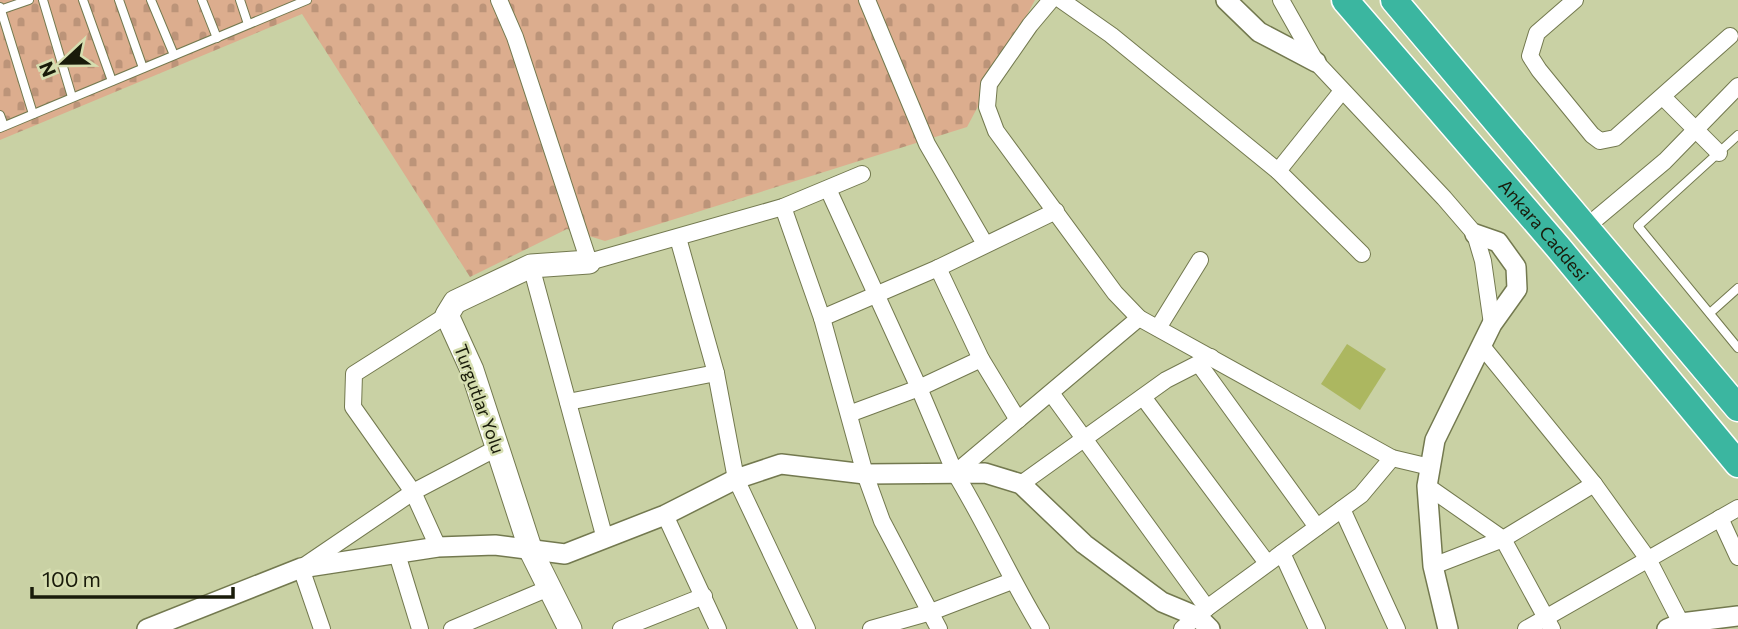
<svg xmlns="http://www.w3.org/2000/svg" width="1738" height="629" viewBox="0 0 1738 629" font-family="Commissioner,sans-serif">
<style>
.cemetery{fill:url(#cemetery-stones)}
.building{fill:#acb760}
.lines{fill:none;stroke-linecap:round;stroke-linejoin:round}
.service-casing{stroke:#73794f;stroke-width:10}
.minor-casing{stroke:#73794f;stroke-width:18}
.tertiary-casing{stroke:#73794f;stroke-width:22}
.secondary-casing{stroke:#73794f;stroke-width:25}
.trunk-casing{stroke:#fff;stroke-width:29}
.service{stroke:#fff;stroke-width:8}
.minor{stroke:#fff;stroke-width:16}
.tertiary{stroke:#fff;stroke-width:19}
.secondary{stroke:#fff;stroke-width:23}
.trunk{stroke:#3bb6a0;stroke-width:26}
.labels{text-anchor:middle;stroke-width:5;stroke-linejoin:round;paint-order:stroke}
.street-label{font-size:18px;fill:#191b0a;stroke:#d6deb0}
</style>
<defs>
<pattern id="cemetery-stones" width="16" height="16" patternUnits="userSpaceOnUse" patternTransform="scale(1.75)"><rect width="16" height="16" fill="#dcad8e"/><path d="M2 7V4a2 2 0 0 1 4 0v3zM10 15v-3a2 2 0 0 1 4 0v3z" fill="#bc9479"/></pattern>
</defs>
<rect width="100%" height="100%" fill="#c9d1a4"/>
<path class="cemetery" d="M0 0H1035L967 127 605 241 567 229 470 277 302 14 0 140Z"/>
<path class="building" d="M1347 344 1386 369 1360 410 1321 384Z"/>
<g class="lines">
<defs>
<g id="service">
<path d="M43 0 72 97"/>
<path d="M83 0 112 81"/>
<path d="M119 0 143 68"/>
<path d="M151 0 174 55"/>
<path d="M202 0 217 38"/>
<path d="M240 0 248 24"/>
<path d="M0 7 33 114"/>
<path d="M0 10 29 0"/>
<path d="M0 115 4 126"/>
<path d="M0 128 307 0"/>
<path d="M1738 135 1638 226 1738 348"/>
<path d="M1710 313 1738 288"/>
</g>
<g id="minor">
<path d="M499 0 515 37 589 262 783 207 862 174"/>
<path d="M867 0 927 144 985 244"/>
<path d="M1051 0 1030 25 989 84 987 107 996 131 1115 293 1139 318 1392 458 1430 467"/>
<path d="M1061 0 1111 35 1278 171 1362 254"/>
<path d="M1281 0 1316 62 1444 198 1475 234 1483 261 1492 324"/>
<path d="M1575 0 1537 33 1530 56 1539 70 1592 135 1600 141 1615 138 1730 36"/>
<path d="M1663 97 1719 153"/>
<path d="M1278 171 1342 91"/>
<path d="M828 189 919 388 955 473"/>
<path d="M783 207 822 318 865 474 882 521 939 629"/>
<path d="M1585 228 1665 161 1738 86"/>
<path d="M678 238 716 373 736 479 807 629"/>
<path d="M531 266 605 539"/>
<path d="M938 268 981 359 1018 420"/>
<path d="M822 318 938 268 1056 211"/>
<path d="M1158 328 1200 260"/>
<path d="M1481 345 1594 484 1648 559 1681 623"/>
<path d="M1199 364 1317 527"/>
<path d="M1051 393 1207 608"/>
<path d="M1143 397 1267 563"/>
<path d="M568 402 716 373"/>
<path d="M849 414 919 388 981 359"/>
<path d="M1021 484 1166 380 1211 357"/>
<path d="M1427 486 1503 539 1552 629"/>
<path d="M1342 509 1397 629"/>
<path d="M665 515 718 629"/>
<path d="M1720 518 1738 557"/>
<path d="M438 547 413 492 353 407 354 374 447 315"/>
<path d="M1282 553 1317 629"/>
<path d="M397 554 420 629"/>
<path d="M1433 566 1503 539 1594 484"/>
<path d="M322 629 301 568 413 492 497 448"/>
<path d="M452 629 549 588"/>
<path d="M621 629 704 596"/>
<path d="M871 629 931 612 1012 581"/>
<path d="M1041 629C1010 578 986 524 955 473L1139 318"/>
<path d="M1182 629 1207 608 1361 495 1392 458"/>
<path d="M1526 629 1738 508"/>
</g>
<g id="tertiary">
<path d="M1226 0 1259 32 1316 62"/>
<path d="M147 629 301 568 438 547 495 545 565 554 665 515 736 479 781 464 865 474 985 473 1021 484 1084 544 1162 602 1198 617 1210 629"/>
<path d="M1448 629 1433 566 1427 486 1435 440 1492 324 1517 289 1516 267 1498 242 1475 234"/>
<path d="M1667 629 1681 623 1738 616"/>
</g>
<path id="secondary" d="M570 629 531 551 472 370 447 315 455 302 531 266 589 262"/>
<g id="trunk">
<path id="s1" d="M1345 0 1557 246 1738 464"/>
<path d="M1394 0 1738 408"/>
</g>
</defs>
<use href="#service" class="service-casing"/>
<use href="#minor" class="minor-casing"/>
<use href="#tertiary" class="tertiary-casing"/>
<use href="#secondary" class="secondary-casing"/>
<use href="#trunk" class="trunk-casing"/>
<use href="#service" class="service"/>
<use href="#minor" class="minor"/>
<use href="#tertiary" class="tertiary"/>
<use href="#secondary" class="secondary"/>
<use href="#trunk" class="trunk"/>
</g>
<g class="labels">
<g class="street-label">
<text dy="6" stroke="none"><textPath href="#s1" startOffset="304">Ankara Caddesi</textPath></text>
<text transform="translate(479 399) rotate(70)" y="6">Turgutlar Yolu</text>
</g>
</g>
<g transform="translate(63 63) rotate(248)" stroke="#d6deb0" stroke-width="5" paint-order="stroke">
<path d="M0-5L12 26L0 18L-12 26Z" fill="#191b0a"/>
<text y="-10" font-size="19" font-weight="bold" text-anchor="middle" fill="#191b0a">N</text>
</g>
<path d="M32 587v10h201v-10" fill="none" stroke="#191b0a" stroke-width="3.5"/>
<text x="42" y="587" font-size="21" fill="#191b0a" stroke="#d6deb0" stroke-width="5" paint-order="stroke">100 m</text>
</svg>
